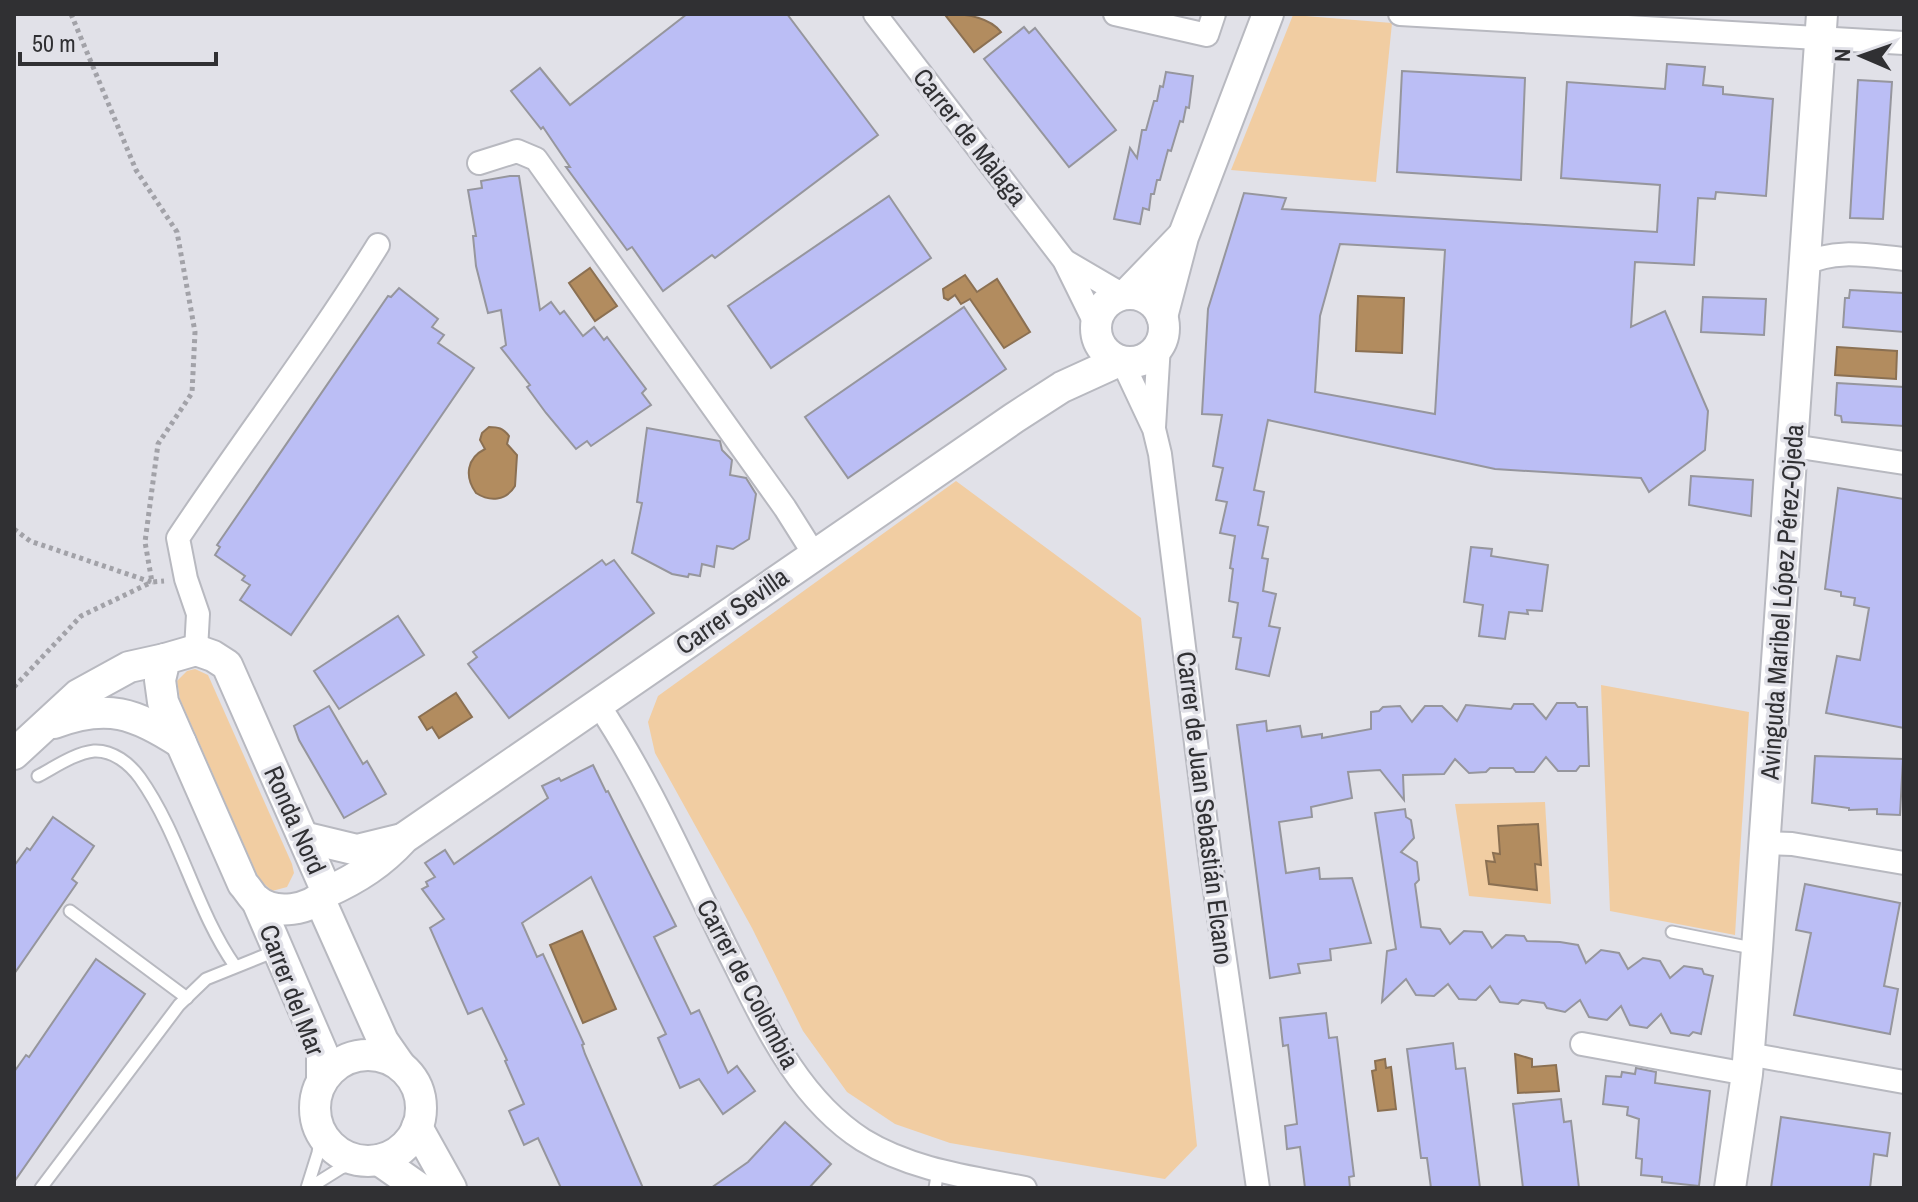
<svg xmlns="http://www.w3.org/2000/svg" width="1918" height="1202" viewBox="0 0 1918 1202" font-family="'Archivo Narrow',sans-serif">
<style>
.green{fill:#f1cda2}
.water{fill:#b28c5f;stroke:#8b7052;stroke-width:2}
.building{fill:#bbbef5;stroke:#96969d;stroke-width:2;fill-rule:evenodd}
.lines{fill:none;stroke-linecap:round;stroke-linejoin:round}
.lane-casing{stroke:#b8b9c0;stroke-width:15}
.street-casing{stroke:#b8b9c0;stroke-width:26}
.secondary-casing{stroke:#b8b9c0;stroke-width:34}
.path{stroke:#a2a2a8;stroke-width:5;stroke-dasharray:4 4;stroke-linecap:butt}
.lane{stroke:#fff;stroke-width:11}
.street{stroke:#fff;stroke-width:22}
.secondary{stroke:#fff;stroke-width:30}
.labels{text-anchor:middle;stroke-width:7;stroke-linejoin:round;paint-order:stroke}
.street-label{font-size:26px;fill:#303033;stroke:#e1e1e8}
</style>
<rect width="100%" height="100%" fill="#e1e1e8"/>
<g class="green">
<path d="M1293 15 1392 23 1376 182 1231 170Z"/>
<path d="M956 481 1141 618 1197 1146 1165 1179 950 1143 895 1124 847 1092 803 1031 752 928 655 753 648 722 658 696Z"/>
<path d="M195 669 208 675 292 864 294 873 287 887 272 891 259 879 180 699 177 681 187 671Z"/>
<path d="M1601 685 1749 712 1735 935 1610 911Z"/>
<path d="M1545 802 1551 904 1469 896 1455 804Z"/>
</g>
<g class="water">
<path d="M950 14C968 14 990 18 1001 32L974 52 946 16Z"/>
<path d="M590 268 617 306 595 321 569 283Z"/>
<path d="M965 275 977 292 997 279 1030 332 1004 348 970 299 961 304 955 295 948 300 944 298 943 289Z"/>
<path d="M1358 296 1404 298 1402 353 1356 351Z"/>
<path d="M1837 347 1897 351 1896 379 1835 375Z"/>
<path d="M489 427C498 427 503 428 509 436L507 444 517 455 515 486C506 501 490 502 476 493 464 476 467 458 485 449L480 440 482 433Z"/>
<path d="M456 693 472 717 439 738 432 727 427 730 419 717Z"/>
<path d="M1538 824 1541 865 1535 864 1537 890 1489 884 1486 861 1495 862 1493 853 1500 854 1498 826Z"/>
<path d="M582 931 616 1009 583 1023 550 945Z"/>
<path d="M1515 1054 1532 1059V1067L1556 1065 1559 1091 1518 1093Z"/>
<path d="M1385 1059 1386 1068 1391 1067 1396 1109 1378 1111 1372 1071 1376 1070 1375 1061Z"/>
</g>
<g class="building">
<path d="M687 14H787L878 135 715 258 712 255 663 291 632 247 627 250 566 167H570L543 127 541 129 511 91 540 68 570 105Z"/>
<path d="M1024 27 1029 33 1035 28 1116 130 1069 167 984 59Z"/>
<path d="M1667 64 1705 67 1703 85 1723 87V94L1773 99 1766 196 1716 192 1715 199 1698 198 1694 265 1635 262 1631 327 1665 311 1708 411 1705 450 1649 492 1641 478 1495 469 1268 420 1254 490 1264 492 1258 525 1268 527 1262 558 1268 559 1263 591 1276 594 1269 626 1280 628 1269 676 1236 669 1241 638 1233 637 1238 603 1229 601 1233 569 1230 568 1235 536 1220 533 1227 502 1216 500 1223 468 1213 466 1222 415 1202 414 1208 309 1244 193 1286 198 1282 209 1657 232 1660 185 1561 178 1567 82 1665 89ZM1340 244 1445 250 1435 414 1315 392 1320 316Z"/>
<path d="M1402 71 1525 78 1521 180 1397 172Z"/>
<path d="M1166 72 1193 76 1189 108 1186 107 1183 122 1180 121 1171 151 1168 150 1160 180H1157L1154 194H1151L1149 210 1143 208 1140 224 1114 219 1130 148 1137 158 1142 130H1146L1154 101H1157L1160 86 1163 87Z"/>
<path d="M1858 80 1892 82 1883 219 1850 218Z"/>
<path d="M510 176H519L540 310 551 302 560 314 564 311 583 336 594 327 604 340 607 337 646 389 642 393 651 405 591 446 587 441 576 449 546 413 527 387 530 385 501 348 506 345 501 310 488 313 476 266 473 236H476L468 190 482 188 481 181Z"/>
<path d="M889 196 931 258 771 368 728 306Z"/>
<path d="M399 288 438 319 432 327 444 335 438 343 474 368 291 635 240 600 250 585 242 580 245 576 215 555 220 547 217 545 388 296 391 297Z"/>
<path d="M1850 290 1903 293 1904 332 1843 327 1845 298H1849Z"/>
<path d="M1703 297 1766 299 1764 335 1701 332Z"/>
<path d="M964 307 1006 369 848 478 805 417Z"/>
<path d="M1837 383 1904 387V426L1842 422 1841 416 1835 415Z"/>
<path d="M647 428 720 441 722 450 732 460 730 475 746 478 756 494 749 539 733 549 717 546 714 567 702 564 700 576 689 574 688 577 672 574 632 553 642 503 637 502Z"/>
<path d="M1691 476 1753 480 1751 516 1689 505Z"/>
<path d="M1838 488 1904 499V728L1826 713 1837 656 1860 660 1869 608 1854 605 1855 598 1841 596V592L1825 589Z"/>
<path d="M1471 547 1492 549 1491 556 1548 565 1542 611 1527 610 1528 614 1509 612 1505 639 1479 636 1483 605 1464 602Z"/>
<path d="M602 560 606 565 614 560 654 613 509 718 468 664 477 657 473 652Z"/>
<path d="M398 616 424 655 339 709 314 671Z"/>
<path d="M1557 703H1575L1578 707H1587L1589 766H1580L1576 771H1558L1546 757 1534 772H1516L1513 768H1490L1486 772 1469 773 1455 759 1444 774 1403 775 1404 800 1380 770 1348 772 1352 798 1311 807 1312 817 1279 822 1286 873 1319 868 1320 879 1352 878 1371 943 1330 949 1331 960 1298 964 1300 973 1270 978 1237 725 1266 721 1267 731 1300 726 1302 737 1322 734V738L1371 729V712L1379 711 1383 707 1400 706 1412 722 1425 706H1442L1457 721 1466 705 1511 709 1514 704H1533L1546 719Z"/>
<path d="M329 706 363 764 367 761 386 794 344 818 299 740 294 726Z"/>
<path d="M1815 756 1903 759 1900 815 1877 814V809L1849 810V808L1812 803Z"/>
<path d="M593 765 606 792 608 791 676 926 654 937 691 1014 699 1010 728 1073 737 1066 755 1091 723 1114 699 1079 680 1088 658 1038 666 1034 591 877 522 923 537 957 543 954 584 1044 582 1045 585 1054 643 1188H561L538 1138 524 1145 509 1111 524 1104 505 1061 507 1060 482 1008 468 1014 430 928 444 919 422 889 428 886 426 882 435 877 425 863 445 850 454 864 548 798 542 786 559 778 561 781Z"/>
<path d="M1405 809 1406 817 1411 820 1414 838 1401 852 1417 862 1419 880 1415 884 1421 927 1440 929 1450 944 1464 931 1482 932 1492 948 1506 935 1524 936 1527 941 1560 942 1578 945 1586 963 1601 950 1619 953 1628 969 1643 958 1660 961 1670 978 1684 966 1702 969 1704 974 1713 976 1701 1034 1693 1032 1689 1036 1671 1033 1661 1014 1647 1028 1630 1025 1621 1006 1607 1020 1589 1017 1580 1000 1565 1012 1547 1008 1544 1003 1522 1000 1518 1004 1500 1002 1490 986 1476 1000 1459 999 1448 984 1434 996 1416 995 1406 979 1382 1002 1387 951 1396 949 1375 813Z"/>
<path d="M53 817 94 846 72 879 77 883 14 974V866L27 848 30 850Z"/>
<path d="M1805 884 1900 903 1884 986 1898 989 1890 1034 1794 1015 1811 933 1796 930Z"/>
<path d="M96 959 145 994 14 1182V1072L26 1055 29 1057Z"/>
<path d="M1326 1013 1329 1038 1337 1037 1354 1176 1349 1177 1350 1188H1305L1300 1147 1287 1149 1285 1126 1297 1124 1288 1045 1283 1046 1280 1018Z"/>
<path d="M1453 1043 1456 1069 1465 1068 1480 1188H1431L1427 1158H1421L1407 1049Z"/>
<path d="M1636 1068 1656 1072 1655 1083 1710 1091 1699 1186 1662 1182V1177L1641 1175 1642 1159 1636 1158 1639 1119 1627 1115 1628 1107 1603 1104 1606 1076 1621 1077 1622 1072 1635 1074Z"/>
<path d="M1561 1099 1564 1122 1571 1121 1579 1188H1523L1513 1104Z"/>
<path d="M1781 1117 1890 1133 1887 1156 1874 1154 1870 1188H1771Z"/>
<path d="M785 1122 831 1164 809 1188H711L748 1162Z"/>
</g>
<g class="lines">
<defs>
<g id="lane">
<path d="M38 776C55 767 75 753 94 751 113 750 130 764 140 778 181 836 195 909 235 966"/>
<path d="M70 911 187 998"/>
<path d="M1672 932 1757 949"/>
<path d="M41 1188 179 1005 206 979 278 950"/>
<path d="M307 1188 318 1153 321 1132"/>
<path d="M309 1188 341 1168 362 1160"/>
<path d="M935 1188 938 1170"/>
</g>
<g id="street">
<path d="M875 14 1064 260 1096 325"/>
<path d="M1115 14 1207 35 1214 14"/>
<path d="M1400 14 1904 43"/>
<path d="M479 163 517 151 536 159 785 508 814 554"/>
<path d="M1065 261 1123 295"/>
<path d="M1805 264C1836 248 1871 256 1904 259"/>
<path d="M1122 361 1154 429 1160 454 1210 856 1258 1188"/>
<path d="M1154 427 1159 345"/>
<path d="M1793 446 1904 463"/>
<path d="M196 650 198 614 186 579 178 538C244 439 316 345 378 245"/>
<path d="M598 704C648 779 685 864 725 945 761 1015 794 1096 863 1140 912 1170 970 1177 1025 1188"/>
<path d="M1765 843 1792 844 1904 863"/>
<path d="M1582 1044 1747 1074"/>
<path d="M1748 1054 1904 1082"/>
</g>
<g id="secondary">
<path d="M1127 294 1181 238"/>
<circle cx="1130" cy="328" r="34"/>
<path d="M1162 317 1183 237 1268 14"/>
<path d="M196 650 213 656 227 665 327 892C310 910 275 917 255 899 251 895 247 888 243 884L163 702 160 680 165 659Z"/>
<path d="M54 723C107 703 135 713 181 743"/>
<path d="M14 754 78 695 129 667 165 659"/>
<path d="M303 837 357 850 402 839"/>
<path d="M327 892C358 878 381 863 404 838L1014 418 1062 387 1119 361"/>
<path d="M320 900 383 1041 399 1064"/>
<path d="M257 901 322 1052V1081"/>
<circle cx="368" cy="1108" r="53"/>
<path d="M417 1127 451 1188"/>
<path d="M379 1160 419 1188"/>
<path d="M1730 1188 1747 1074 1757 949 1822 14"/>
</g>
</defs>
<use href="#lane" class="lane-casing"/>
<use href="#street" class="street-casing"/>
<use href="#secondary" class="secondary-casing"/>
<g class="path">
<path d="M71 14 136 170 177 232 195 332 192 393 158 444 145 542 152 582 164 581"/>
<path d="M14 529 30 541 151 582"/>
<path d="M14 687 81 616 152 582"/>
</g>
<use href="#lane" class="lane"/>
<use href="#street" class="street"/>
<use href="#secondary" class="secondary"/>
</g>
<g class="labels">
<g class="street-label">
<text transform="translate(970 137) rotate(52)" y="9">Carrer de Màlaga</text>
<text transform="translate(1782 602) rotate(-86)" y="9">Avinguda Maribel López Pérez-Ojeda</text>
<text transform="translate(732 611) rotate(-35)" y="9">Carrer Sevilla</text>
<text transform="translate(1205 808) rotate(83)" y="9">Carrer de Juan Sebastián Elcano</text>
<text transform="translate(295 820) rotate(66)" y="9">Ronda Nord</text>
<text transform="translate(748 984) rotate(62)" y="9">Carrer de Colòmbia</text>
<text transform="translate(292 990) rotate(69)" y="9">Carrer del Mar</text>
</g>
</g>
<rect width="1918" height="1202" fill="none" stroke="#303033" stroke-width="32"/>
<g transform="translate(1862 56) rotate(272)" stroke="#e1e1e8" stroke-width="6" paint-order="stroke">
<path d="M0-6L14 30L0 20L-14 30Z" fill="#303033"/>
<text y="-12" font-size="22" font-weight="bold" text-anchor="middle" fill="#303033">N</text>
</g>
<path d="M20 52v12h196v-12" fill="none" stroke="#303033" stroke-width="4"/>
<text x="32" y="52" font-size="24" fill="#303033" stroke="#e1e1e8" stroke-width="6" paint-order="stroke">50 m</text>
</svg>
